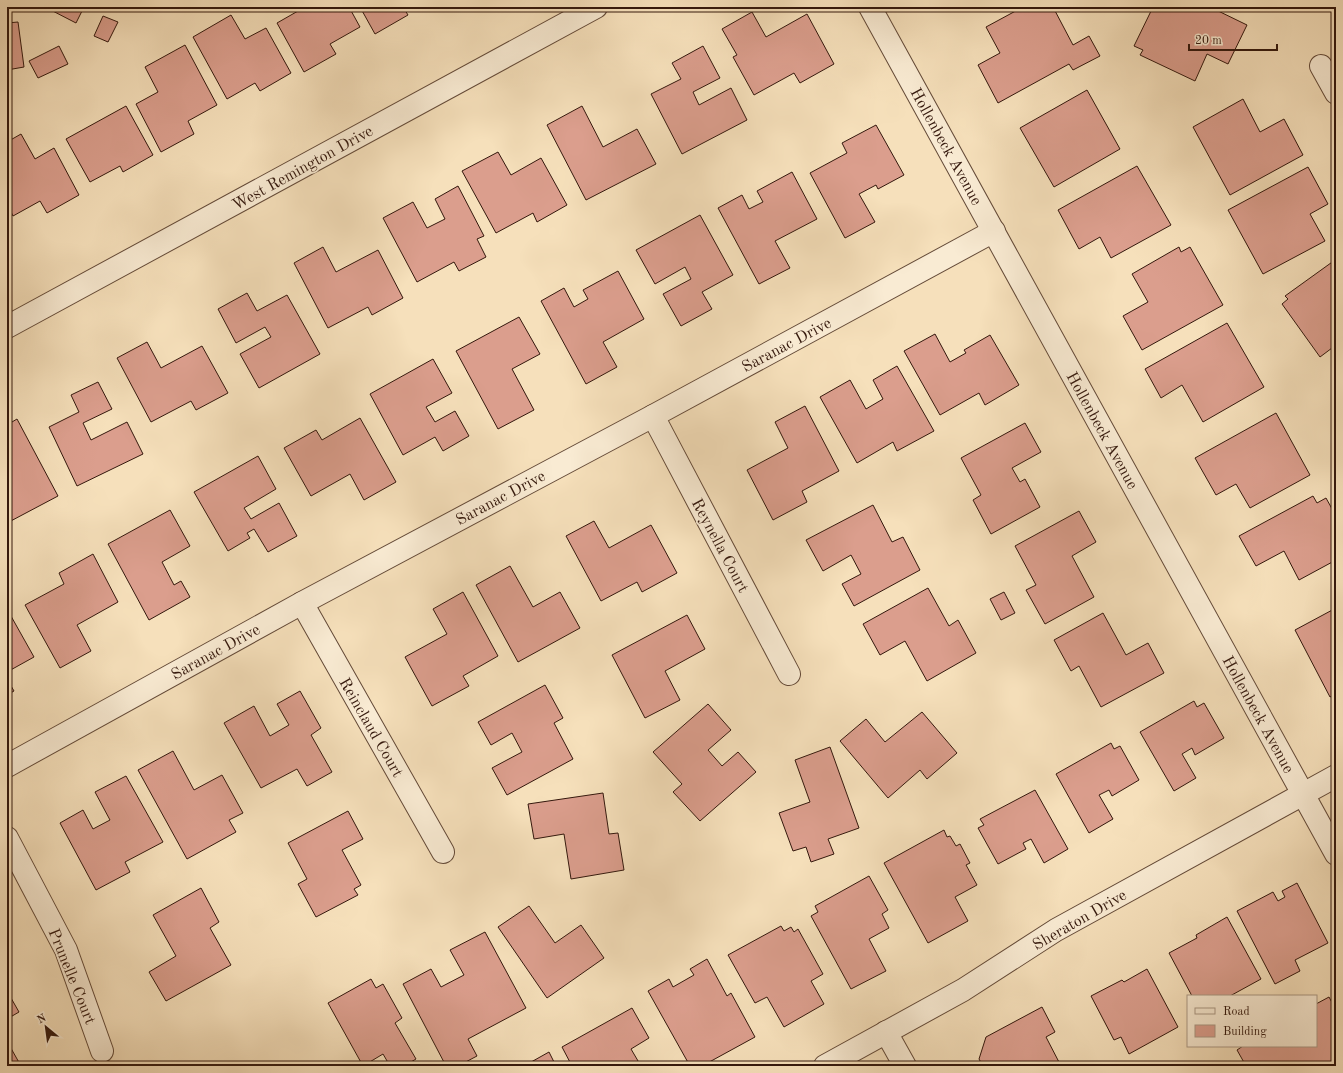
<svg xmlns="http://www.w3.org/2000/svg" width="1343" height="1073" viewBox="0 0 1343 1073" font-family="'Old Standard TT',serif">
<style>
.building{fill:#db9e8d;stroke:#34180d}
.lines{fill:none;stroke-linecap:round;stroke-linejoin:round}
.minor-casing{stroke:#644a38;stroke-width:24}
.minor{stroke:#f9ebd3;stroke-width:22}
.labels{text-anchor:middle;stroke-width:3.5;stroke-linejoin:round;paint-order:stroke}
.street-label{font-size:16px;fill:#34180d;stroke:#f9ebd3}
</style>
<rect width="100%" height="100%" fill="#f6e0bb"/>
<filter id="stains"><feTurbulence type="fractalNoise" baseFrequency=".005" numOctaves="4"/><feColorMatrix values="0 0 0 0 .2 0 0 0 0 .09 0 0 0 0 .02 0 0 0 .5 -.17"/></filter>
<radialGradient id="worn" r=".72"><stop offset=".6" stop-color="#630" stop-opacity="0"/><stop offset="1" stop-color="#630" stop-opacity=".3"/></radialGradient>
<g class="building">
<path d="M45 7H84L76 23Z"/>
<path d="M305 7H349L360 27 330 44 336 54 304 72 277 23Z"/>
<path d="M360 7H403L408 15 375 34Z"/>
<path d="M1023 7H1053L1073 45 1089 36 1100 56 1073 70 1069 64 998 103 978 65 1000 53 986 27Z"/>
<path d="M1153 7H1210L1247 25 1228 64 1207 54 1195 81 1140 55 1143 50 1134 46Z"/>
<path d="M752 12 766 37 807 14 834 64 800 83 794 73 754 95 733 57 737 55 722 29Z"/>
<path d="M231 15 245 39 266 28 291 73 260 91 255 83 227 99 193 37Z"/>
<path d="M103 16 118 22 108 42 94 36Z"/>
<path d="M18 22 24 67 7 70V23Z"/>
<path d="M185 45 217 105 188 121 194 134 161 152 136 104 158 92 145 67Z"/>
<path d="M59 46 68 64 38 78 29 61Z"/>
<path d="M703 46 720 78 693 92 699 105 731 88 747 120 682 154 651 94 681 79 672 63Z"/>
<path d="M1087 90 1120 149 1054 187 1020 128Z"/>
<path d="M1243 99 1260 132 1284 119 1303 155 1230 195 1193 127Z"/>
<path d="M126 106 153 155 123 172 120 166 90 182 66 139Z"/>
<path d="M582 106 603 147 637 129 656 164 586 200 547 125Z"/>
<path d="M876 125 904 175 878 189 876 185 859 194 875 222 845 238 810 173 847 153 842 143Z"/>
<path d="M21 134 35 159 54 148 79 195 47 213 40 201 13 216 7 204V142Z"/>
<path d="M498 152 511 175 541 158 567 205 537 222 533 213 496 233 462 171Z"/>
<path d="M1137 166 1171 225 1111 258 1100 237 1079 249 1058 210Z"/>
<path d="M1308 167 1328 204 1310 214 1325 241 1263 274 1228 210Z"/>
<path d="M792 172 817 219 775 241 790 268 759 284 718 208 742 195 749 209 763 202 757 191Z"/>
<path d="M458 186 484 236 477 239 486 257 459 271 454 262 417 282 383 218 413 202 427 228 445 219 435 199Z"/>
<path d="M700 215 733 275 702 292 712 309 681 326 663 294 691 279 685 267 655 284 636 250Z"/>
<path d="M323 247 336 272 378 250 403 298 372 315 368 307 328 328 294 263Z"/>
<path d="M1179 247 1181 252 1190 247 1223 305 1142 350 1123 316 1148 302 1132 274Z"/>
<path d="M1335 260 1336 345 1320 357 1282 304 1288 299 1285 296Z"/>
<path d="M618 271 644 319 603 342 617 367 586 384 541 301 564 288 574 307 588 299 583 290Z"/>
<path d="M247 293 257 311 287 295 320 354 259 388 240 354 271 337 265 327 236 343 218 309Z"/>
<path d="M519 317 540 354 512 369 534 410 498 429 456 351Z"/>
<path d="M1227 323 1264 387 1203 422 1182 385 1161 398 1145 369Z"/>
<path d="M935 334 950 362 966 353 964 350 990 335 1019 385 985 405 979 393 940 415 904 351Z"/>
<path d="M147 342 161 368 202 346 228 393 196 410 191 401 151 422 117 358Z"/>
<path d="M433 359 452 393 426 407 435 422 455 411 469 436 443 451 435 437 403 455 370 394Z"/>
<path d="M897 366 934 431 897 451 893 442 857 463 820 397 850 380 866 409 883 399 873 380Z"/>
<path d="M98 382 112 409 83 423 91 440 127 422 143 454 77 486 49 427 79 412 71 395Z"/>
<path d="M805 406 839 471 802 491 807 502 773 520 747 470 788 448 775 422Z"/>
<path d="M1276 413 1310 475 1250 508 1236 484 1216 495 1195 458Z"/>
<path d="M360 418 396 482 364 500 350 474 311 496 284 448 316 430 322 440Z"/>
<path d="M17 419 58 496 7 523V425Z"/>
<path d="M1025 423 1041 452 1012 468 1020 482 1025 479 1040 507 991 534 973 500 981 495 961 458Z"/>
<path d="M258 456 276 489 244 508 251 519 279 503 297 536 268 552 254 529 247 533 250 538 228 551 194 492Z"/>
<path d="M1313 496 1317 503 1326 498 1336 516V560L1299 580 1284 551 1256 566 1239 536Z"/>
<path d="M873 505 892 542 903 537 920 570 854 606 842 584 861 574 851 555 823 571 806 540Z"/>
<path d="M170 510 190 546 162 562 174 585 181 581 190 597 149 620 108 544Z"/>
<path d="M1079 511 1096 542 1072 556 1094 597 1045 624 1026 590 1036 585 1015 546Z"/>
<path d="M594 521 609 548 651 525 677 573 642 592 637 582 601 601 566 536Z"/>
<path d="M93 554 118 602 77 625 91 651 60 668 25 605 64 584 59 573Z"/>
<path d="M510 566 533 607 560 592 580 628 518 662 476 585Z"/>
<path d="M928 588 949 626 958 620 976 653 927 681 905 641 880 655 863 624Z"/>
<path d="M463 592 498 656 463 676 469 686 432 706 405 657 447 634 433 609Z"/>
<path d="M1004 592 1015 613 1001 620 990 599Z"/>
<path d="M1336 608V694L1330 697 1295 630Z"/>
<path d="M7 609 34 657 7 672Z"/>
<path d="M1103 613 1126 655 1148 643 1164 673 1101 707 1079 666 1071 671 1054 640Z"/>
<path d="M687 615 705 649 665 671 680 700 645 718 612 655Z"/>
<path d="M7 679 14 691 7 695Z"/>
<path d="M545 685 563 718 554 723 573 759 507 795 492 768 522 752 512 733 491 745 478 722Z"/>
<path d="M300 691 321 728 311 735 332 772 307 786 297 769 261 788 224 723 254 706 270 736 289 725 277 704Z"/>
<path d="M1194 701 1197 707 1204 703 1224 738 1195 755 1192 748 1182 754 1196 778 1174 791 1140 732Z"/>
<path d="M708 704 731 730 708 750 722 766 738 752 756 772 700 821 673 792 682 784 653 752Z"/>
<path d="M922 712 957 753 927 779 920 770 888 798 840 741 866 719 885 742Z"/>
<path d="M1111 743 1114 749 1120 746 1139 780 1112 796 1109 790 1099 795 1113 819 1089 833 1056 774Z"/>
<path d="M830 747 859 828 828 839 834 854 811 862 806 847 793 851 779 813 810 802 795 760Z"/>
<path d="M173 751 194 790 222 775 243 813 229 820 236 832 187 859 138 770Z"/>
<path d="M126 776 163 842 125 862 130 872 96 890 60 823 83 810 93 829 110 820 95 792Z"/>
<path d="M1035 790 1068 849 1044 863 1031 839 1023 843 1026 849 998 864 978 828 984 825 980 819Z"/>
<path d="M603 793 609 834 618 833 624 870 571 879 564 834 534 839 528 804Z"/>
<path d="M348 811 363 839 342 850 361 885 354 889 358 895 316 917 298 884 307 879 288 843Z"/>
<path d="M944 830 947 837 950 836 956 846 960 844 970 863 966 865 977 885 955 897 968 921 928 943 884 863Z"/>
<path d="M869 876 888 910 882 914 889 928 869 939 886 971 851 989 811 916 818 912 815 906Z"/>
<path d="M1297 883 1328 943 1295 960 1300 971 1275 984 1237 911 1273 892 1278 901 1285 897 1282 891Z"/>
<path d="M201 888 219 922 210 928 231 965 166 1001 149 972 176 956 153 915Z"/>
<path d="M529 906 555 943 581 925 604 958 547 998 498 927Z"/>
<path d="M1227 917 1261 979 1230 996H1192L1169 953 1197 938 1196 935Z"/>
<path d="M781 926 784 931 791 927 794 932 798 929 823 974 811 981 824 1004 784 1027 767 997 755 1003 728 955Z"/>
<path d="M485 932 526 1008 468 1039 477 1056 458 1066H446L403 984 431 969 441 987 464 975 450 950Z"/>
<path d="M707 959 727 996 731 993 755 1037 702 1066H690L648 991 669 979 673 987 694 975 690 969Z"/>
<path d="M1147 969 1178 1027 1129 1054 1121 1037 1114 1040 1091 996 1122 980 1124 982Z"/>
<path d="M371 979 376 988 383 984 402 1018 395 1023 416 1059 404 1066H390L383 1054 363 1066 328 1003Z"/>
<path d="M7 991 19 1012 7 1019Z"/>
<path d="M1329 997 1336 1010V1048L1333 1050 1336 1054V1066H1246L1237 1050 1243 1046H1316V1004Z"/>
<path d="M1042 1007 1055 1032 1046 1037 1061 1066H983L979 1059 986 1037Z"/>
<path d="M632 1008 649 1038 631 1049 641 1066H572L562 1047Z"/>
<path d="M7 1043H8L21 1066H7Z"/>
<path d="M549 1052 556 1066H524Z"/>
</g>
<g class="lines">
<defs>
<g id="minor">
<path d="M870 7 1336 854"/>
<path d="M1321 66 1336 93"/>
<path d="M7 327 596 7"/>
<path d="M653 416 789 674"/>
<path d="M302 603 443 852"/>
<path d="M7 766 302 603 653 416 994 231"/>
<path d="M7 838 66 950 102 1051"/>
<path d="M886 1032 905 1066"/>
<path d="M825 1066 963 990 1056 930 1336 776"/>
</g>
</defs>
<use href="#minor" class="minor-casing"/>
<use href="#minor" class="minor"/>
</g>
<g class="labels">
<g class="street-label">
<text transform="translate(947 146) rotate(61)" y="6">Hollenbeck Avenue</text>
<text transform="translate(302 167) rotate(-29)" y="6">West Remington Drive</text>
<text transform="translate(786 344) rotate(-28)" y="6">Saranac Drive</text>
<text transform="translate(1103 430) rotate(61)" y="6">Hollenbeck Avenue</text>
<text transform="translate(500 497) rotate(-28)" y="6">Saranac Drive</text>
<text transform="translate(721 545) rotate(62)" y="6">Reynella Court</text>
<text transform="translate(215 651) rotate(-29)" y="6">Saranac Drive</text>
<text transform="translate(1259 714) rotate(61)" y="6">Hollenbeck Avenue</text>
<text transform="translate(372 727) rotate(60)" y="6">Reinclaud Court</text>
<text transform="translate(1079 919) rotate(-30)" y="6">Sheraton Drive</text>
<text transform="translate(73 976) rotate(68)" y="6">Prunelle Court</text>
</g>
</g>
<rect width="1343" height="1073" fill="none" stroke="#f6e0bb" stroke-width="24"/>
<rect x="8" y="8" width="1327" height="1057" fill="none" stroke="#34180d" stroke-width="2"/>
<rect x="12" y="12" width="1319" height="1049" fill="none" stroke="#34180d"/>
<rect x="1187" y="995" width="130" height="52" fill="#f9ebd3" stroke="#aa9784"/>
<rect x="1195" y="1008" width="20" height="6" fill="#f9ebd3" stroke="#aa9784"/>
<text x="1223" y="1015" font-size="12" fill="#34180d">Road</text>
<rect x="1195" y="1025" width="20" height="12" fill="#db9e8d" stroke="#aa9784"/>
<text x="1223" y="1035" font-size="12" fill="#34180d">Building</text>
<g transform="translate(46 1027) rotate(331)" stroke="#f9ebd3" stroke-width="3" paint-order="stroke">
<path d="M0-3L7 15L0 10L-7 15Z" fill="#34180d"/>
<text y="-6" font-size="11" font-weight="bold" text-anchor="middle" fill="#34180d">N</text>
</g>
<path d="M1189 44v6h88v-6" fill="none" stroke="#34180d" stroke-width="2"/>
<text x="1195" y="44" font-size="12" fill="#34180d" stroke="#f9ebd3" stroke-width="3" paint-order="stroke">20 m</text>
<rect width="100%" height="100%" filter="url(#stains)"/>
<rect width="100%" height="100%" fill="url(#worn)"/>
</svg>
